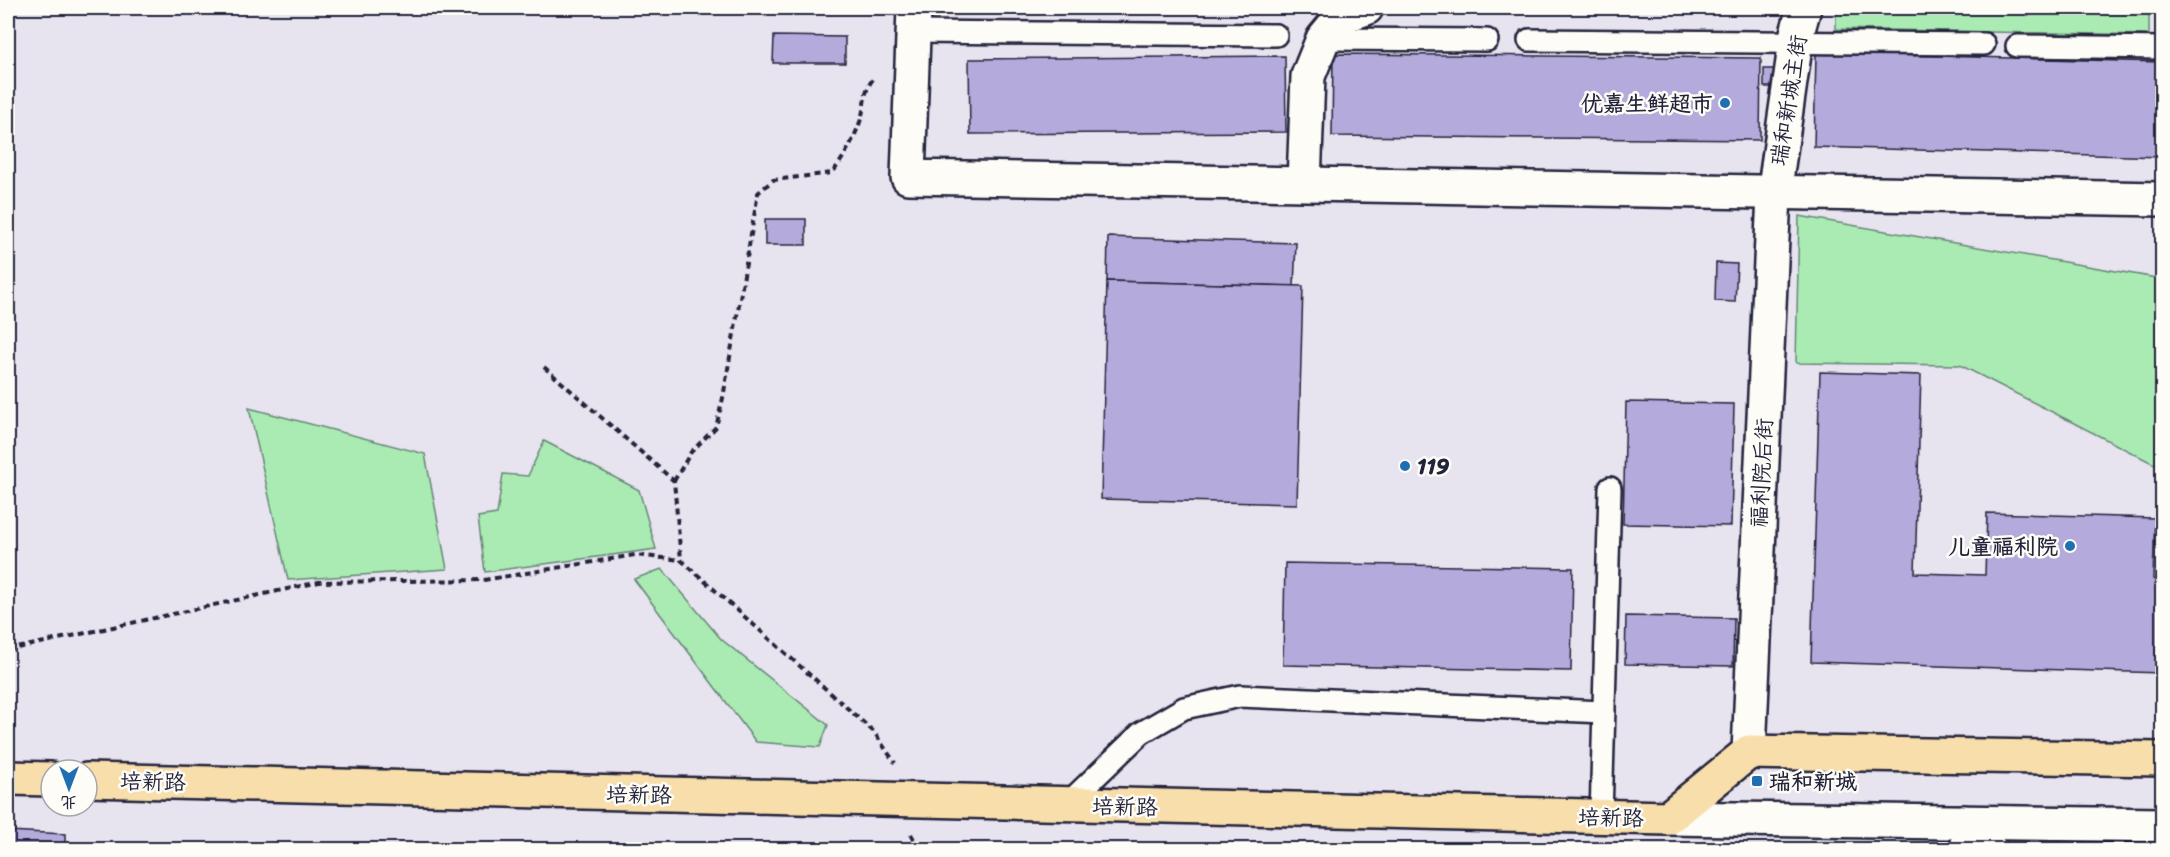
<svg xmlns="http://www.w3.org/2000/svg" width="2170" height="857" viewBox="0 0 2170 857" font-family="Sriracha,'LXGW WenKai TC',sans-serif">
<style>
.green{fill:#aaebb3;stroke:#668677;stroke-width:1.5}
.building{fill:#b4aadb;stroke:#22223b;stroke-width:1.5}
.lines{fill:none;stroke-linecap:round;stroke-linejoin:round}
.service-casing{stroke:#22223b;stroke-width:26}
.minor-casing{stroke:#22223b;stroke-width:38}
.secondary-casing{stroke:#22223b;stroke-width:38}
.trunk-casing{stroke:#22223b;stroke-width:38}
.path{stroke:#22223b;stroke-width:4;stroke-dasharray:6 4.5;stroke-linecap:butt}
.service{stroke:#fdfcf7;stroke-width:21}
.minor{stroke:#fdfcf7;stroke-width:33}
.secondary{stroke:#fdfcf7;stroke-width:33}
.trunk{stroke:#f8deab;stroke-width:33}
.poi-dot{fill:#1f6fb2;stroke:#fdfcf7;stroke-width:2}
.labels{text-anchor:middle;stroke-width:5;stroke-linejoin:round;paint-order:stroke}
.street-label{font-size:22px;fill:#22223b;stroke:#fdfcf7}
.poi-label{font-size:22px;font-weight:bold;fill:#22223b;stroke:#fdfcf7;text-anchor:end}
</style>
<rect width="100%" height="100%" fill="#e7e3ef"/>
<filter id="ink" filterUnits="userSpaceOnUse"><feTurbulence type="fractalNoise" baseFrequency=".0167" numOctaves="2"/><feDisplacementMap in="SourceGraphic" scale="12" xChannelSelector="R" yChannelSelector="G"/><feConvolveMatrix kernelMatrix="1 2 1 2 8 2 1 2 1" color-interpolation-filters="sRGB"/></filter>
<g filter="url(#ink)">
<g class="green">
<path d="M1836 8H2149V35L1836 29Z"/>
<path d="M1799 216 2162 279V468L1960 365 1796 363Z"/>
<path d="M249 408 425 454 447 569 288 580Z"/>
<path d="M544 441 639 490 656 549 485 572 478 517 497 514 503 474 528 476Z"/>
<path d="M662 569 721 639 828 725 820 747 756 742 634 579Z"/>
</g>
<g class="building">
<path d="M774 36 845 37V63H773Z"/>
<path d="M1816 53 2162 62V157L1814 147Z"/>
<path d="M1333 54 1761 58 1760 140 1332 136Z"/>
<path d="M1285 56 1286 132 970 134 969 59Z"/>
<rect x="1764" y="69" width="15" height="18"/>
<rect x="765" y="219" width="41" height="26"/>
<path d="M1108 237 1296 243 1294 286 1107 281Z"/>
<path d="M1716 263 1737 264 1735 302 1715 301Z"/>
<path d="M1107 281 1303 286 1297 504 1101 499Z"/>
<path d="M1820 372 1921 375 1915 573 1985 575 1987 513 2155 518 2153 579H2162V673L1811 662Z"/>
<path d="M1626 402 1734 404 1731 526 1623 524Z"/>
<path d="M1285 563 1573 568 1571 671 1283 665Z"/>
<path d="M1626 616 1734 618 1733 666 1625 664Z"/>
<path d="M8 831 65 834V850H8Z"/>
</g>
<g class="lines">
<defs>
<g id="service">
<path d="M913 32 1276 35"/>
<path d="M1323 39 1487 40"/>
<path d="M1529 40 1984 44"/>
<path d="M2017 46 2162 48"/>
<path d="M1066 805 1141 733 1184 708 1240 696 1604 712"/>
<path d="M1601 817 1610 488"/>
<path d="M1962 850 1963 822"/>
</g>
<g id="minor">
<path d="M914 8 908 177 2162 199"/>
<path d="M1304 183 1308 76 1323 39 1342 16 1366 8"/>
<path d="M1749 752 1774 194 1797 33 1804 8"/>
<path d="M1963 822 1990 850"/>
</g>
<path id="secondary" d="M1668 818 2162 825"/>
<g id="trunk">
<path d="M8 778 51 779"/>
<path d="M87 780 1668 818 1749 752 2162 759"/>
</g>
</defs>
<use href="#service" class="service-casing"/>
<use href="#minor" class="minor-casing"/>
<use href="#secondary" class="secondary-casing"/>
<use href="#trunk" class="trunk-casing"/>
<g class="path">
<path d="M544 367 674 481 681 560 874 732 895 763"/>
<path d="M674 481 691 452 716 427 723 398 758 193 773 180 832 173C844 158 853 141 860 122 866 106 862 90 875 77"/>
<path d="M8 650 319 582 484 580 635 555 681 560"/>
<path d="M911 834 920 850"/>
</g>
<use href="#service" class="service"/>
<use href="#minor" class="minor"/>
<use href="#secondary" class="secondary"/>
<use href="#trunk" class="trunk"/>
</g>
</g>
<g class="poi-dot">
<circle cx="1725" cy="103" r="6"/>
<circle cx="1405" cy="466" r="6"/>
<circle cx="2070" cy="546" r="6"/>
<rect x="1751" y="775" width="12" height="12" rx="3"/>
</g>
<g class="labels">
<g class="street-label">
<text transform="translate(1788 100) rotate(-81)" y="8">瑞和新城主街</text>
<text transform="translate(1761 473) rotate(-87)" y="8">福利院后街</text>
<text transform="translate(153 781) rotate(1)" y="8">培新路</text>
<text transform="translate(639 794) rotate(1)" y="8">培新路</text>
<text transform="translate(1125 806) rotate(1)" y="8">培新路</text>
<text transform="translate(1611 817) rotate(1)" y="8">培新路</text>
</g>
<g class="poi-label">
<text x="1713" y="111">优嘉生鲜超市</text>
<text x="1417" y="474" text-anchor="start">119</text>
<text x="2058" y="554">儿童福利院</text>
<text x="1769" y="789" text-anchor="start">瑞和新城</text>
</g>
</g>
<rect width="2170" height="857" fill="none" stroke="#fdfcf7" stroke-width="30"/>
<rect x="15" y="15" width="2140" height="827" fill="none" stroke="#22223b" stroke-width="2" filter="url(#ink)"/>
<g transform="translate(69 788) rotate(180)"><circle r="28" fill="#fdfcf7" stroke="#a5a5ac" stroke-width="1.5"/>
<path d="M0-4.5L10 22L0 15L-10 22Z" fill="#1f6fb2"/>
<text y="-9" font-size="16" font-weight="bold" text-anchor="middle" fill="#22223b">北</text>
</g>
</svg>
